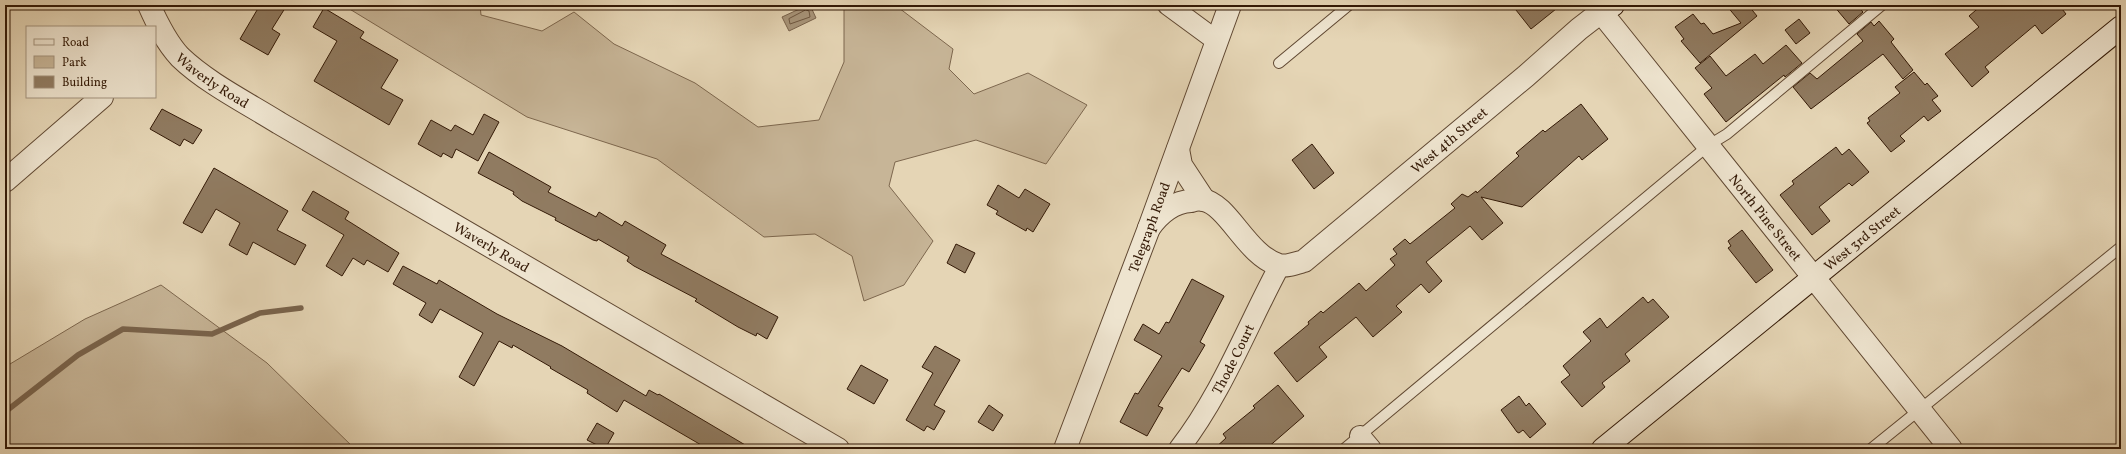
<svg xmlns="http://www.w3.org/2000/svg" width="2126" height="454" viewBox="0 0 2126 454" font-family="Vollkorn,serif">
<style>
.green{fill:#c7b597;stroke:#7d674e}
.water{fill:#a8957a;stroke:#79634c}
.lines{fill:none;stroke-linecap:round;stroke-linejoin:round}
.shore{stroke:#6e5740;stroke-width:1}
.stream{stroke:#79634c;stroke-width:5.5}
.building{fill:#907b61;stroke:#331906}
.service-casing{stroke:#604832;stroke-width:12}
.minor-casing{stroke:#604832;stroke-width:22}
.tertiary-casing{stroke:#604832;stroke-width:24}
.secondary-casing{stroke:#331906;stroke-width:24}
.service{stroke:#eee4cf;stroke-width:10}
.minor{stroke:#eee4cf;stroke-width:20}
.tertiary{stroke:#eee4cf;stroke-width:22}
.secondary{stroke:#eee4cf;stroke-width:22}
.labels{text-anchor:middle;stroke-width:3;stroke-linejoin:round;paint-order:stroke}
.street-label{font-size:14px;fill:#331906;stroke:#eee4cf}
</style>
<rect width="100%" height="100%" fill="#e5d5b5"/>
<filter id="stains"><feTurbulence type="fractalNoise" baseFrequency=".005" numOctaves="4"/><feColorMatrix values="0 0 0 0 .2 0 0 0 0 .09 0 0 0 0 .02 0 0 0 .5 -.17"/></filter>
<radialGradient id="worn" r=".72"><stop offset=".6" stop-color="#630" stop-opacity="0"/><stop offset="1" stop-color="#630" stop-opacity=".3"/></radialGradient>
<g class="green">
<path d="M343 5H480L481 15 542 31 574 12 614 44 695 83 758 127 819 120 844 62V5H895L953 49 949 69 974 94 1028 73 1087 105 1046 164 976 140 895 162 889 186 933 241 904 285 864 301 852 256 815 234 764 237 657 159 527 117Z"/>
<path d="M161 285 267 363 355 449H5V367L85 319Z"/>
</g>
<path class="water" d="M808 5H810L816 18 789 31 782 17Z"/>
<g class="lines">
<path class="shore" d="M806 10 809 11 810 17 790 24 789 19Z"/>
<path class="stream" d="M5 412 78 355 123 329 212 334 260 313 301 308"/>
</g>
<g class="building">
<path d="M260 5H287L272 29 280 34 268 55 240 39Z"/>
<path d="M1512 5H1561L1531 29Z"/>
<path d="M1726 5H1748L1757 16 1700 63 1681 41 1684 39 1675 27 1693 14 1701 24 1704 23 1713 34 1741 23Z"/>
<path d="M1833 5H1857L1863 12 1849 24Z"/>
<path d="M1982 5H2059L2066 14 2042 34 2035 25 1985 67 1989 72 1972 87 1945 54 1979 27 1969 16Z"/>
<path d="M324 8 364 32 360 38 398 60 381 88 403 100 389 125 314 81 337 41 313 27Z"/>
<path d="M1799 19 1810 33 1796 44 1785 30Z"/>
<path d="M1879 21 1894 39 1891 42 1913 70 1903 79 1883 54 1811 109 1793 87 1810 73 1817 79 1863 41 1857 34 1871 22 1874 26Z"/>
<path d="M1786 45 1802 63 1785 77 1784 75 1726 122 1704 94 1712 88 1695 68 1710 56 1726 76 1755 54 1763 64Z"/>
<path d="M1914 72 1925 85 1927 83 1938 96 1932 100 1941 111 1928 121 1924 116 1900 136 1905 141 1891 152 1867 123 1870 121 1868 118 1900 93 1895 87Z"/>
<path d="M1581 104 1608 139 1582 160 1579 156 1522 207 1481 197 1503 223 1482 240 1470 226 1426 262 1442 281 1429 293 1421 284 1396 306 1402 312 1373 337 1356 317 1319 347 1327 357 1297 382 1274 353 1309 324 1308 322 1321 311 1323 313 1359 283 1366 291 1395 265 1390 259 1397 254 1393 249 1405 239 1410 244 1455 208 1451 204 1462 194 1468 197 1476 191 1477 193 1519 156 1516 153 1543 130 1545 132Z"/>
<path d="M162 109 202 130 193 144 184 139 180 146 150 129Z"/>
<path d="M484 114 499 122 478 161 456 149 452 158 443 153 441 157 418 144 431 120 451 131 455 125 473 135Z"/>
<path d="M1312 144 1334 173 1314 189 1292 160Z"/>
<path d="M1836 147 1842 155 1849 149 1869 172 1852 186 1849 183 1819 207 1830 221 1812 235 1780 195 1794 184 1792 181Z"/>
<path d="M489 152 551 187 548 192 596 217 599 212 622 226 625 221 666 245 661 254 778 317 767 339 757 333 756 336 738 327 695 301 697 299 634 266 627 261 629 257 598 239 597 241 593 240 555 220 556 218 522 201 513 194 514 192 478 173Z"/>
<path d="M214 168 288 211 277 230 306 245 295 265 253 242 247 255 229 245 240 223 216 209 202 233 183 223Z"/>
<path d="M998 185 1019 198 1025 189 1050 204 1033 232 1027 228 1026 231 996 214 998 211 987 205Z"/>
<path d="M313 191 349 212 345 219 399 253 388 272 367 260 364 265 353 258 342 276 326 266 344 235 302 210Z"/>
<path d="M1742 230 1773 270 1756 283 1728 248 1731 246 1728 241Z"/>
<path d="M956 244 975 253 965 273 947 263Z"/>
<path d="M403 266 437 284 439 280 497 314 562 346 646 396 649 390 658 395 659 394 752 449H708L624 400 617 412 587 393 588 390 550 368 551 367 513 345 512 348 499 341 474 386 459 377 483 333 440 309 432 323 419 315 426 303 393 284Z"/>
<path d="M1192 279 1224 296 1200 342 1205 345 1189 372 1182 368 1158 406 1163 408 1147 436 1120 422 1135 393 1138 394 1162 356 1134 340 1143 324 1159 334 1166 322 1169 323Z"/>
<path d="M1643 297 1648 303 1653 299 1669 317 1625 354 1630 361 1602 383 1605 387 1582 407 1561 382 1570 375 1563 366 1591 341 1583 332 1600 318 1607 328Z"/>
<path d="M935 346 960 360 934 405 945 411 934 430 927 426 924 431 906 420 933 373 922 367Z"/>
<path d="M861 365 888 380 874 404 847 389Z"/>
<path d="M1278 385 1304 416 1266 449H1214L1226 438 1223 434 1255 408 1253 406Z"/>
<path d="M1519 396 1526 406 1529 403 1546 424 1530 438 1523 430 1519 433 1517 432 1501 410Z"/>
<path d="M989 405 1003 415 993 431 978 422Z"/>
<path d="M597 423 614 433 605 449 587 440Z"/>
</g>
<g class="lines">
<defs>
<g id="service">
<path d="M1279 63 1349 5"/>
<path d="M1344 449 1709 145 1727 134 1882 5"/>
<path d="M1871 449 2121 247"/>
</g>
<g id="minor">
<path d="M1168 5 1217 41"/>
<path d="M1360 436 1371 449"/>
<path id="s1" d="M1179 449C1223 392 1246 328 1280 265"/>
</g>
<g id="tertiary">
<path id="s2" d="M149 5C157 23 166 42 180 57 207 83 247 103 279 123L838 449"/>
<path d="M1178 149 1181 165 1204 200"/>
<path d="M5 181 102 97"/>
<path id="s3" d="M1149 228C1159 214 1172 202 1191 201 1194 200 1199 199 1203 200 1228 204 1247 256 1279 265 1286 267 1297 263 1304 261L1526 76 1579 29 1601 12 1951 449"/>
<path id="s4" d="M1065 449 1149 228 1230 5"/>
</g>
<g id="secondary">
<path d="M1601 12 1613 5"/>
<path id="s5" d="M1603 449 2121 27"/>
</g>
</defs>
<use href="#service" class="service-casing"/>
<use href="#minor" class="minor-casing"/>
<use href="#tertiary" class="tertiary-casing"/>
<use href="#secondary" class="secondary-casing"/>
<use href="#service" class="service"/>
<use href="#minor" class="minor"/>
<use href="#tertiary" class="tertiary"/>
<use href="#secondary" class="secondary"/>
</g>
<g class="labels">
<g class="street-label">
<text dy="5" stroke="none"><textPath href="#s2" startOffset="101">Waverly Road</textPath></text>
<text dy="5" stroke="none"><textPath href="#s3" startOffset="380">West 4th Street</textPath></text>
<text dy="5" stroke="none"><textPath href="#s3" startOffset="842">North Pine Street</textPath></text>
<text dy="5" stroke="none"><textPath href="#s4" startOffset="237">Telegraph Road</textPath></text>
<text dy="5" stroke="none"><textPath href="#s5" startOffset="334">West 3rd Street</textPath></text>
<text dy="5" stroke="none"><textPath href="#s2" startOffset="426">Waverly Road</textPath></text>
<text dy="5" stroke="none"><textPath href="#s1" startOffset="105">Thode Court</textPath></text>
</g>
</g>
<rect width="2126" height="454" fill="none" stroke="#e5d5b5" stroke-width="20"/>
<rect x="6" y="6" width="2114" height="442" fill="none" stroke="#331906" stroke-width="2"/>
<rect x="10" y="10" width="2106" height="434" fill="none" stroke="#331906"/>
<rect x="26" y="26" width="130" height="72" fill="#eee4cf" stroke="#a3937f"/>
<rect x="34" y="39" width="20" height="6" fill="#eee4cf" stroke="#a3937f"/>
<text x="62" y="46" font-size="12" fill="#331906">Road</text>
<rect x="34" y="56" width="20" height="12" fill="#c7b597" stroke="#a3937f"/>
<text x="62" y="66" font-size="12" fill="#331906">Park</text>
<rect x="34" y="76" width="20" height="12" fill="#907b61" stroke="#a3937f"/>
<text x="62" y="86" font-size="12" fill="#331906">Building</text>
<rect width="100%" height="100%" filter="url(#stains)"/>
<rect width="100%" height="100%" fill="url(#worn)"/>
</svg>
